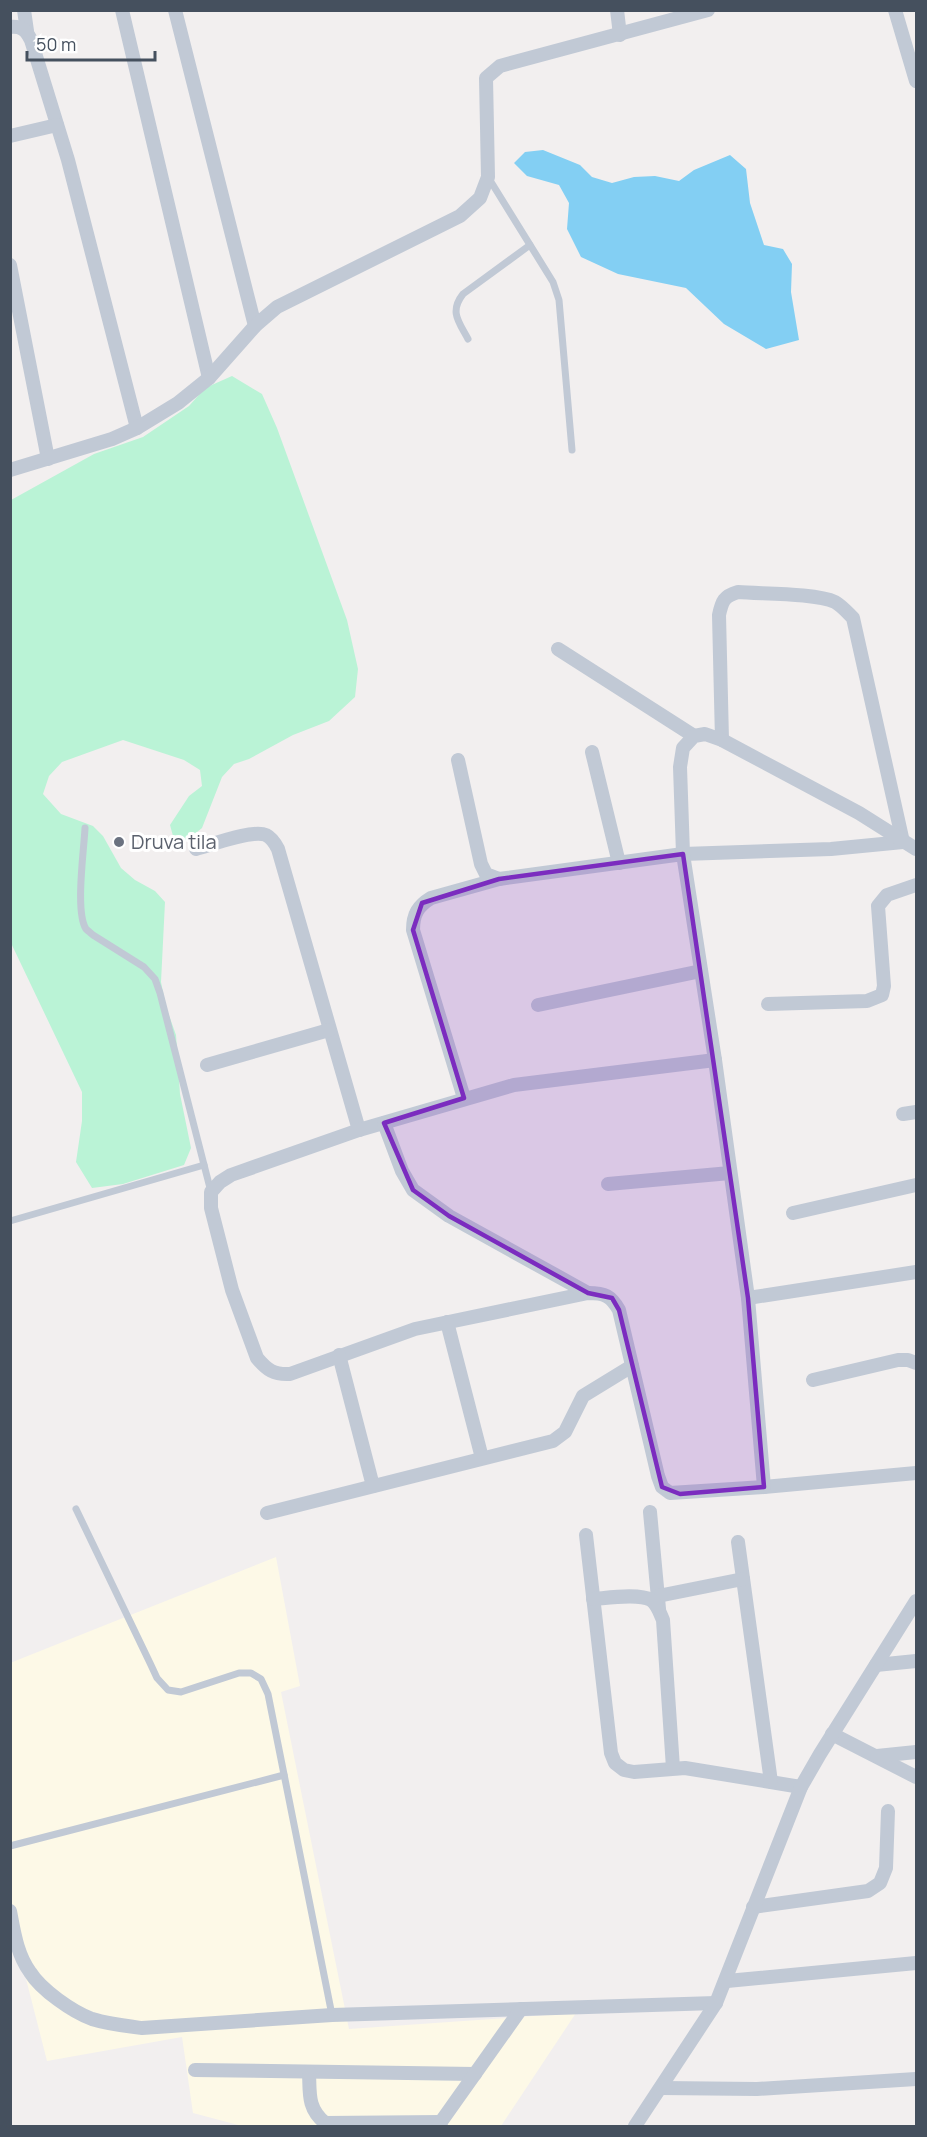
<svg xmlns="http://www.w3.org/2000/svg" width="927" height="2137" viewBox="0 0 927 2137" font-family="Manrope,sans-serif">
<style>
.commercial{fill:#fdf9e7}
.green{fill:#baf3d6}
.water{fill:#83cff3}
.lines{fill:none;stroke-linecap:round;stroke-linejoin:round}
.service{stroke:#c1c9d5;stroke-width:7}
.minor{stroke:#c1c9d5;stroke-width:14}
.marked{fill:#7b2cbf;fill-opacity:0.2;stroke:#7b2cbf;stroke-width:4.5;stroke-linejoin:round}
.worship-dot{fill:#6b7280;stroke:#fff;stroke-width:2}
.labels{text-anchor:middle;stroke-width:6;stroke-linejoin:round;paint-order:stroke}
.worship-label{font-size:20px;fill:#5b616d;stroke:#fff;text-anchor:start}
</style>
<rect width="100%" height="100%" fill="#f2efef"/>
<path class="commercial" d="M276 1557 300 1686 281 1692 349 2029 576 2013 501 2126H242L193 2113 182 2037 47 2061 11 1920 10 1663Z"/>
<path class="green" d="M232 376 262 394 277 428 347 620 358 669 355 697 329 721 293 735 249 759 234 764 222 777 202 828 186 841 173 836 170 825 189 796 202 786 200 770 184 760 123 740 62 762 49 776 43 794 61 814 93 826 103 836 121 868 135 880 155 891 165 902 161 982 166 1007 176 1035 180 1094 191 1148 184 1165 123 1184 92 1188 76 1162 82 1121V1092L11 943V500L94 454 143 437 189 406 205 388Z"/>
<path class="water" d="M543 150 580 165 592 177 612 183 634 177 655 176 679 181 694 170 730 155 746 169 750 203 764 245 783 249 792 264 791 292 799 340 766 349 724 324 686 288 618 274 581 257 567 229 569 203 559 185 527 176 514 163 525 152Z"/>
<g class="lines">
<g class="service">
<path d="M488 177 553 282 559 300 572 450"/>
<path d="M468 339C459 322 449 312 463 294L530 245"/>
<path d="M85 828C84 850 75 912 86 929 88 931 91 933 93 935L144 967 155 979 160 993 211 1192"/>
<path d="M10 1221 204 1165"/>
<path d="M76 1509 150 1663 157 1678 168 1690 181 1692 239 1673H251L261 1679 268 1694 332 2015"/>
<path d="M10 1846 284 1775"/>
</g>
<g class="minor">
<path d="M24 10 27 31"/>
<path d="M122 10 209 378"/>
<path d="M175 10 255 326"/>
<path d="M617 10 620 35"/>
<path d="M895 10 916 81"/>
<path d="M10 27C22 26 26 30 31 40L68 160 137 428"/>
<path d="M10 136 57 125"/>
<path d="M10 265 48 459"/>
<path d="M10 470 112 439 137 428 178 403 209 378 255 326 277 307 460 216 480 198 488 177 486 78 500 66 708 10"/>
<path d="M558 649 694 736"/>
<path d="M592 752 619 863"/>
<path d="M458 760 481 864 486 874 499 879 683 854 831 849 903 842 853 618C847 612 842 606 835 602 816 593 762 594 738 592 724 596 722 601 719 615L722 740"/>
<path d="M196 849C211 845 253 829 266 835 272 838 275 843 278 849L359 1130"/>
<path d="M768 1004 867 1001 882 995 884 986 878 906 887 895 916 885"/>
<path d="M538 1005 701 971"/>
<path d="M715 1060 514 1085 359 1130 231 1175 220 1182 211 1192V1208L232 1290 257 1358C267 1370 274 1375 290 1374L415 1329 588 1293C605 1293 611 1296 619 1310L658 1476 662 1487 670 1493 764 1487 916 1473"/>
<path d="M207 1065 329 1030"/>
<path d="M464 1098 413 930C413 914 418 906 431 898L499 879"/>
<path d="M903 1114 916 1112"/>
<path d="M384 1123 402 1171 413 1190 449 1216 588 1293"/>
<path d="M608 1184 730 1173"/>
<path d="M793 1213 916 1185"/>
<path d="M748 1298 916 1272"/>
<path d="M447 1322 482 1458"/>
<path d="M339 1355 373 1486"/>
<path d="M813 1380 898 1360H908L916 1363"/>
<path d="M764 1487 748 1298 715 1060 683 854 680 767 683 748 694 736 705 734 722 740 859 813 916 849"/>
<path d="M650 1512 659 1609"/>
<path d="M267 1513 553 1441 565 1432 583 1396 632 1366"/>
<path d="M586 1535 611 1753 615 1763 624 1770 634 1772 685 1768 801 1787"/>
<path d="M738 1542 771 1782"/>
<path d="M658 1596 743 1579"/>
<path d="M593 1599C607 1598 639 1593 651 1600 657 1604 660 1613 663 1620L673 1768"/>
<path d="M876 1665 916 1661"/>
<path d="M832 1734 916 1777"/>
<path d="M877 1756 916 1752"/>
<path d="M753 1907 868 1891 880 1883 886 1868 888 1811"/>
<path d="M10 1911C14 1932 17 1954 30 1972 41 1990 73 2012 92 2019 108 2024 126 2026 142 2028L332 2015 716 2003"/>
<path d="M727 1981 916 1963"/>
<path d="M195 2070 475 2074"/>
<path d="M309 2072C310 2093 307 2108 325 2123L441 2122"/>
<path d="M662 2088 757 2089 916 2079"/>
<path d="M438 2126 521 2009"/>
<path d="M635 2126 716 2003 801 1787 820 1754 916 1601"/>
</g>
</g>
<path class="marked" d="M683 854 748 1298 764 1487 680 1494 662 1487 619 1310 612 1298 588 1293 449 1216 413 1190 384 1123 464 1098 413 930 422 903 499 879Z"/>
<circle class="worship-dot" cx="119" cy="842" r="6"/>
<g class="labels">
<g class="worship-label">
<text x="131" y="849">Druva tila</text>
</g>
</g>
<rect width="927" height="2137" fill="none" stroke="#45505e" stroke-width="24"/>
<path d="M27 51v9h128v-9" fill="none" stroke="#45505e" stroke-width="3"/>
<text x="36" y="51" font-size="18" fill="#45505e" stroke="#ffffff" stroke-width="4.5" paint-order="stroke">50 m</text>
</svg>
